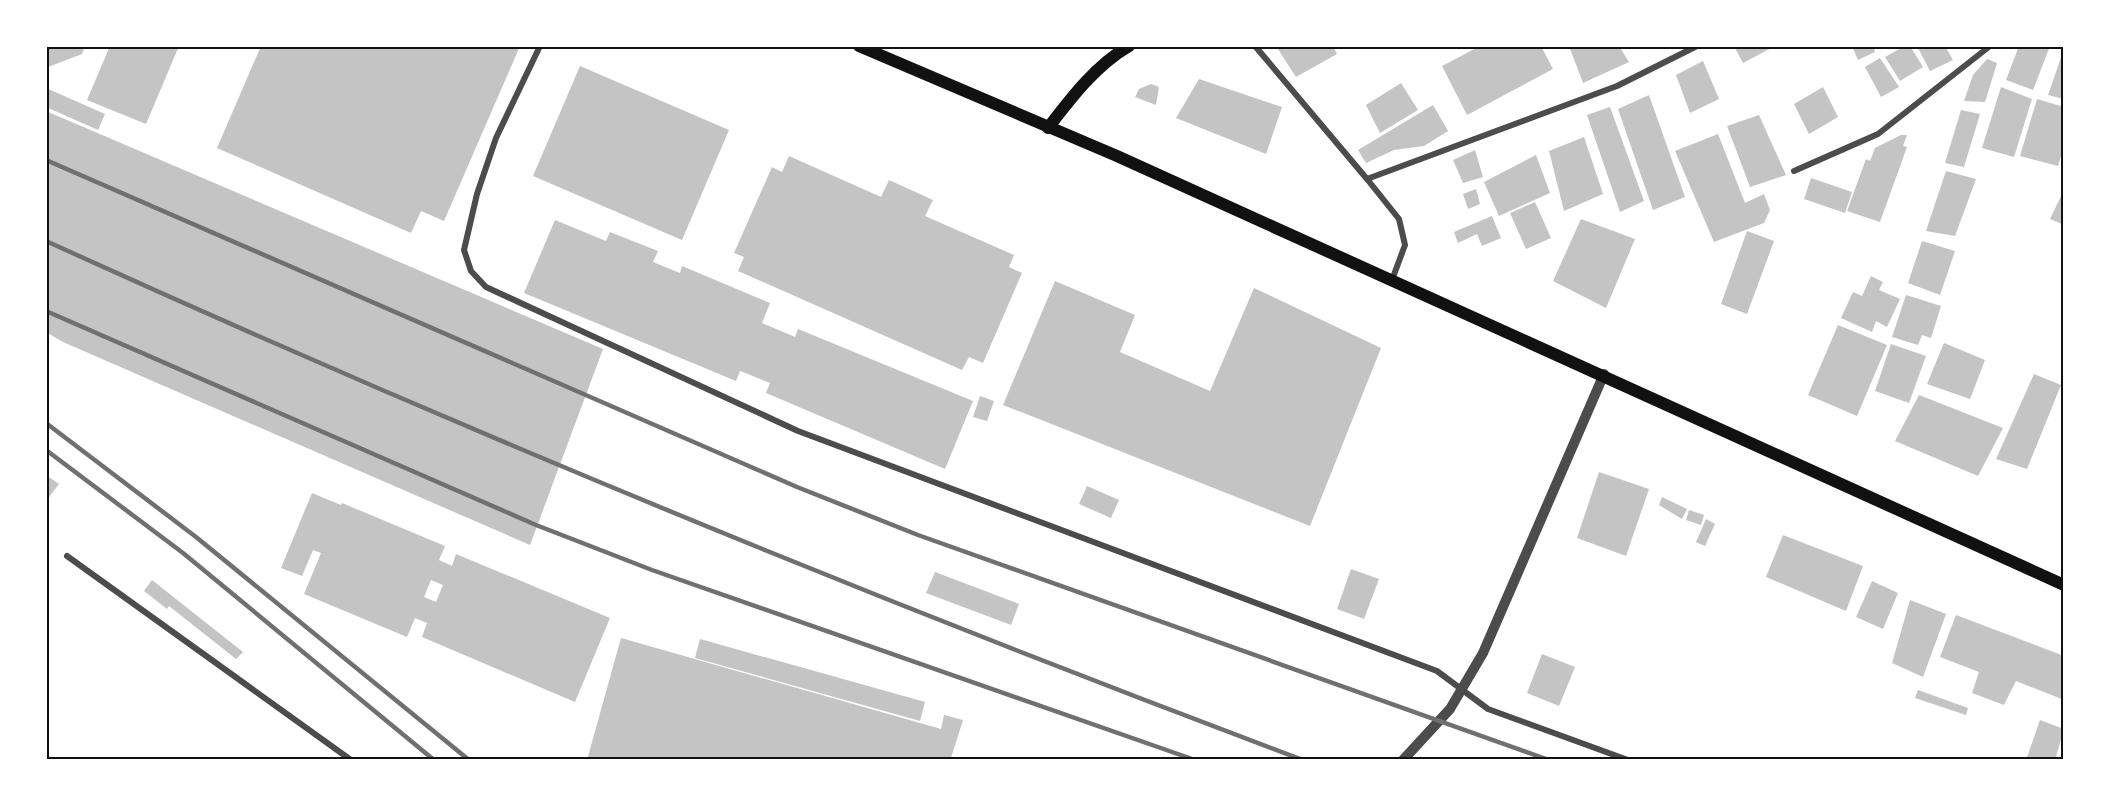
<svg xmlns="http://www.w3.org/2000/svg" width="2110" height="806" viewBox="0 0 2110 806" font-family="Poppins,sans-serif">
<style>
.building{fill:#c4c4c4;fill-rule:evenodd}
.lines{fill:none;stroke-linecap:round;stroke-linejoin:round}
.minor{stroke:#4c4c4c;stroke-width:6}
.tertiary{stroke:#4c4c4c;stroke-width:10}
.secondary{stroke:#111;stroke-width:12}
.rail{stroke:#707070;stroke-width:4.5}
.neatline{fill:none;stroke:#111;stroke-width:2}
</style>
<rect width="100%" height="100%" fill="#fff"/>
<g class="building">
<path d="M46 46H85L82 54 48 67Z"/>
<path d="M110 46H179L146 124 87 100Z"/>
<path d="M261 46H520L444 221 421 211 411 233 217 148Z"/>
<path d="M1276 46H1333L1337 54 1296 77Z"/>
<path d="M1480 46H1541L1553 69 1467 115 1442 66Z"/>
<path d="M1569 46H1619L1629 62 1583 83Z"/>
<path d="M1734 46H1775L1743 63Z"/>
<path d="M1852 46H1873L1875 52 1858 60Z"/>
<path d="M1905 46H1910L1923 67 1900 81 1885 57Z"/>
<path d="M1917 46H1945L1953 60 1930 71Z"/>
<path d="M2019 46H2050L2033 90 2006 80Z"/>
<path d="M2064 49V99L2048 95Z"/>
<path d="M1880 58 1899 87 1881 97 1865 67Z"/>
<path d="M1987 59 1997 63 1985 102 1964 101 1973 75Z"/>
<path d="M1703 61 1719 99 1690 113 1676 75Z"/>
<path d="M580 66 729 130 682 240 533 176Z"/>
<path d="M1199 79 1282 107 1266 154 1176 118Z"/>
<path d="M1401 83 1418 110 1380 133 1366 105Z"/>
<path d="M1151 84 1159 87 1156 105 1135 97 1139 89Z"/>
<path d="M1823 87 1838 117 1809 134 1794 104Z"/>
<path d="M2001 87 2032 99 2014 157 1982 148Z"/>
<path d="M46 88 105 114 98 130 46 107Z"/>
<path d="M1649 95 1685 197 1653 210 1618 109Z"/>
<path d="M2037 99 2064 107V147L2058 166 2020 156Z"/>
<path d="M1433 105 1448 131 1424 146 1394 150 1366 163 1358 150Z"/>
<path d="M1610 107 1644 201 1620 212 1587 115Z"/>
<path d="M1961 110 1980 114 1964 167 1945 163Z"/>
<path d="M46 111 603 349 530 545 63 342 46 332Z"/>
<path d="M1759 115 1786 175 1750 187 1727 126Z"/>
<path d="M1718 134 1745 203 1764 194 1770 210 1764 223 1714 242 1675 151Z"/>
<path d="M1901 135H1907L1903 146 1907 147 1880 222 1847 211 1866 159 1870 161 1875 148Z"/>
<path d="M1584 137 1603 194 1564 211 1549 151Z"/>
<path d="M1475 150 1483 177 1463 183 1453 160Z"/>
<path d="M1536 155 1550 193 1499 216 1484 182Z"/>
<path d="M789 156 881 197 889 180 933 200 925 216 1014 255 1009 267 1022 273 983 363 969 357 962 370 738 271 744 257 734 253 772 167 782 172Z"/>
<path d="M1946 171 1976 179 1955 236 1926 231Z"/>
<path d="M1811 178 1852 192 1845 213 1804 199Z"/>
<path d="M1476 189 1480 204 1468 209 1463 194Z"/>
<path d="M2064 190V225L2050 219Z"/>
<path d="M1535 202 1551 238 1526 249 1510 213Z"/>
<path d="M1492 216 1501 238 1482 246 1477 234 1458 243 1454 232Z"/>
<path d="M1581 219 1635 239 1606 308 1553 281Z"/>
<path d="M555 220 606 241 610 232 658 251 653 262 680 273 682 266 770 303 762 323 795 337 798 329 973 401 945 469 766 393 770 383 740 371 736 381 524 293Z"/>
<path d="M1747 231 1774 241 1747 314 1721 304Z"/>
<path d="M1922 241 1955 251 1940 295 1908 283Z"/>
<path d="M1871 276 1883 282 1879 290 1900 299 1887 327 1876 321 1872 332 1841 318 1853 292 1862 296Z"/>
<path d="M1055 281 1135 315 1120 352 1210 391 1254 288 1381 348 1310 526 1003 405Z"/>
<path d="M1906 295 1941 306 1931 338 1922 335 1918 345 1892 337Z"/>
<path d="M1838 325 1887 345 1857 416 1808 395Z"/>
<path d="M1944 343 1985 360 1970 399 1927 384Z"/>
<path d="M1891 344 1926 356 1909 403 1875 391Z"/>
<path d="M2034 374 2061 385 2027 469 1996 459Z"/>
<path d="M1919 395 2003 428 1978 476 1895 441Z"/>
<path d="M980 396 994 401 987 421 973 417Z"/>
<path d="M1599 472 1649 489 1626 556 1577 538Z"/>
<path d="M46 475 59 484 46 501Z"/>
<path d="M1087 486 1119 500 1111 518 1079 504Z"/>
<path d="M312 493 341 505 342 503 445 546 439 560 452 566 456 554 610 618 575 702 422 637 427 623 415 618 407 637 304 594 321 553 313 550 302 576 281 568ZM431 580 443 585 436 602 424 597Z"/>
<path d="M1662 497 1687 509 1682 519 1659 505Z"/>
<path d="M1689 510 1704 515 1701 525 1686 520Z"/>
<path d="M1706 519 1715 524 1705 546 1696 542Z"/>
<path d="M1783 535 1863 566 1846 611 1766 577Z"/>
<path d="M1351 569 1379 579 1364 619 1337 609Z"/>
<path d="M935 572 1019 604 1011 625 926 593Z"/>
<path d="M152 580 243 652 236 659 169 606 167 609 144 591Z"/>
<path d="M1872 581 1898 593 1883 629 1856 617Z"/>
<path d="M1910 600 1946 614 1923 677 1892 663Z"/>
<path d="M1956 615 2064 656V700L2016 681 2004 705 1972 693 1979 672 1940 657Z"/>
<path d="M621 638 941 729 944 715 963 720 951 758 587 760Z"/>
<path d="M700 639 925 702 920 721 695 658Z"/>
<path d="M1542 654 1575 667 1559 706 1527 693Z"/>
<path d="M1918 690 1968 708 1966 715 1915 698Z"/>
<path d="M2040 720 2064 729 2055 760H2026Z"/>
</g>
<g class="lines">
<g class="minor">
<path d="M540 46 496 138 477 194 464 250 471 271 486 287 798 431 1437 671 1488 709 1628 760"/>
<path d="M1255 46 1367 179"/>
<path d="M1794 171 1878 134 1990 46"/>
<path d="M1392 280 1405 245 1399 219 1367 179 1617 86 1697 46"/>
<path d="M67 556 351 760"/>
</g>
<path class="tertiary" d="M1403 760 1450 709 1483 653 1604 374"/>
<g class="secondary">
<path d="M859 46 1117 156 2064 585"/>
<path d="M1048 128C1071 98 1096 65 1129 46"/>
</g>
<g class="rail">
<path d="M46 160 797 487 918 535 1549 760"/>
<path d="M46 241C459 429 879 601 1303 760"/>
<path d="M46 311 536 525 652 570 1195 760"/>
<path d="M46 423 196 537 469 760"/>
<path d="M46 450 183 553 434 760"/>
</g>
</g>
<rect width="2110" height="806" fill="none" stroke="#ffffff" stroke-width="96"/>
<rect x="48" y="48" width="2014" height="710" class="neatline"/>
</svg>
